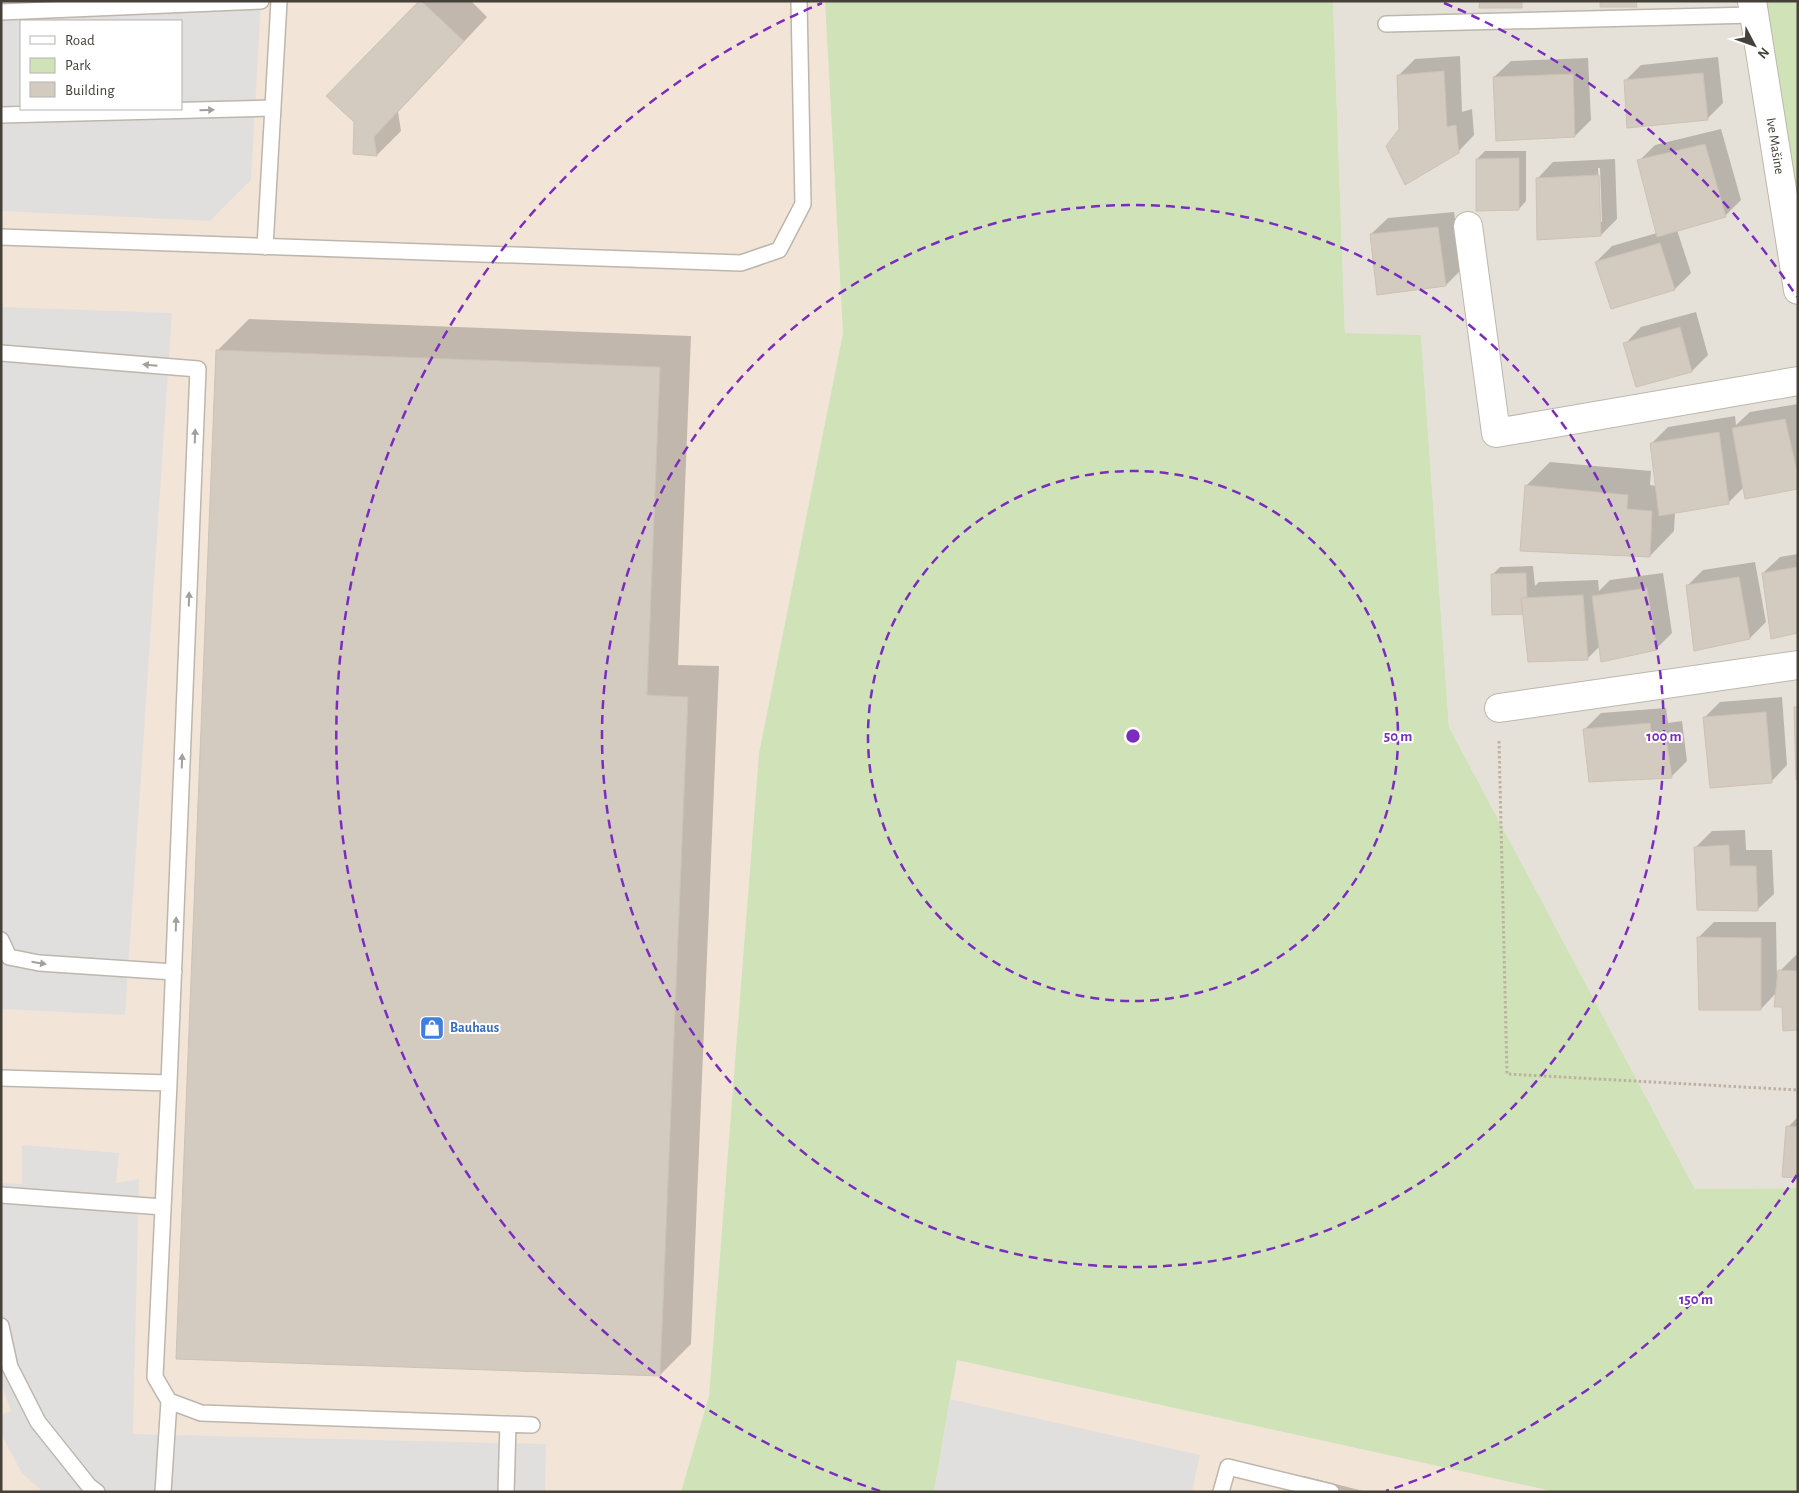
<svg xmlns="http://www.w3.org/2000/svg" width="1799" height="1493" font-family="'Alegreya Sans',sans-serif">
<rect width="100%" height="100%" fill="#f2efe9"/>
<path fill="#e6e1d8" d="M1333,1H1752L1798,276V1188L1695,1189L1449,727L1421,336L1345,333Z"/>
<path fill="#f2e5d7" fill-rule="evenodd" d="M1,1H825L843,333L759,753L709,1396L681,1492H1ZM21,21H181V109H21Z
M957,1360L1556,1492H934Z"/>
<path fill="#d0e2b7" d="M825,1H1333L1345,333L1421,335L1449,727L1695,1189L1798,1188V1492H1556L957,1360L934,1492H681L709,1396L759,753L843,333Z
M1752,1H1798V276Z"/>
<path fill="#e1dfdd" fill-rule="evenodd" d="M1,1H261L251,180L210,221L1,211ZM21,21H181V109H21Z
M1,307L172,313L125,1015L1,1009Z
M22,1145L119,1153L116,1183L139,1179L133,1434L546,1444L545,1492H43L22,1473L1,1434V1415L11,1411L1,1384V1183L22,1184Z
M950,1399L1200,1455L1192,1492H934Z"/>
<path fill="#0003" fill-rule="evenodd" d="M421,1H471L487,17L398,112L401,131L377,155L354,153Z
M1460,56L1462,112L1472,109L1474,135L1458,152L1401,130L1398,76L1415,59Z
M1718,57L1723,103L1707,119L1625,81L1641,65Z
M1588,58L1591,120L1575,136L1494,77L1511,61Z
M1721,129L1741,200L1725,216L1677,230L1691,273L1675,289L1612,307L1596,262L1612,246L1657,233L1639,161L1655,145Z
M1485,151H1526V201L1519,209L1477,159Z
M1615,159L1617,219L1601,235L1537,179L1553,162ZM1598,168H1600L1602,222H1599Z
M1454,212L1462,269L1446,285L1378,293L1371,234L1388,218Z
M1696,312L1708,355L1692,371L1625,344L1641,327Z
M249,319L691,336L678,665L719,666L691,1344L660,1375L217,351Z
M1798,404V488L1744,487L1728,503L1675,512L1674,531L1650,556L1526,486L1550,462L1651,471L1650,485L1657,486L1652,443L1668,427L1735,416L1736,425L1750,412Z
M1798,554V632L1763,573L1780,557Z
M1755,562L1766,622L1750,638L1687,586L1703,570Z
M1533,566L1535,586L1539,582L1598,580L1599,591L1610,580L1663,573L1672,633L1656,649L1600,646L1587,659L1524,613L1492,575L1500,567Z
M1782,697L1787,765L1771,782L1704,718L1720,702Z
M1666,708L1668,723L1682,721L1687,761L1671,777L1585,729L1601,713Z
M1745,830L1746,850H1772L1774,894L1757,910L1695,848L1712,831Z
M1714,922H1776L1777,981H1778L1780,971L1796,955H1798V1029L1783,1006L1777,992L1761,1009L1698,938Z
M1798,1117V1177L1788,1127Z
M1304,1476L1367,1492H1289Z"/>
<path fill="#d3cac0" stroke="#cdc2b4" d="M419,1H421L464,41L374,137L377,156L353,154L354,122L326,96Z
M1480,1H1522V8H1479Z
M1600,1H1636L1637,7H1600Z
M1444,71L1447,127L1456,125L1459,153L1405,185L1386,146L1399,129L1397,75Z
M1703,73L1708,120L1627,128L1624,80Z
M1573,74L1575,137L1496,141L1493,77Z
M1705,144L1726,217L1657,237L1637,160Z
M1519,158V210L1476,211V159Z
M1599,175L1601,236L1537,240L1536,178Z
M1438,227L1446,286L1377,295L1370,234Z
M1660,243L1675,290L1611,309L1595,262Z
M1680,327L1692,372L1636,387L1623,343Z
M216,350L660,367L647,695L688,697L660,1376L176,1359Z
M1785,419L1798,475V489L1745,499L1732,428Z
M1719,432L1729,504L1659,516L1650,443Z
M1525,485L1628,495L1627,509L1652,511L1650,557L1520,551Z
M1798,567V633L1771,639L1762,573Z
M1526,573L1527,597L1521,598L1523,614L1492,615L1491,574Z
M1739,577L1750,639L1694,651L1686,585Z
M1647,588L1657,650L1601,662L1592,596Z
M1583,595L1588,660L1528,662L1521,598Z
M1794,707H1798V779L1796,780Z
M1766,712L1772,783L1710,788L1703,717Z
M1650,723L1652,738L1666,737L1672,778L1589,782L1583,729Z
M1729,845L1730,866H1756L1758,911L1697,910L1694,847Z
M1697,937L1761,938V1010H1699Z
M1778,970L1798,971V1030L1783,1031L1782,1007H1774Z
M1786,1126L1798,1127V1178L1782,1177Z"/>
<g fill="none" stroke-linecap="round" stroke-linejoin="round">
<defs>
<path id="lane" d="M1,12L261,1
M1386,24L1754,15
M1,115L272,108
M1,237L741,263L779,250L803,204L799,1
M265,247L279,1
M1,353L198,369L169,1083L155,1377L169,1401L201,1413L532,1425
M1,940L9,957L39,963L174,972
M1,1078L169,1083
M1,1195L163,1207
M1,1326L10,1367L38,1422L89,1486L97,1492
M163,1492L169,1401
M506,1492L508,1424
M1221,1492L1228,1467L1331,1492"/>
<path id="street" d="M1752,1L1798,290
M1468,226L1496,433L1798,381
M1499,708L1798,665"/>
</defs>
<use href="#lane" stroke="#bdb6ad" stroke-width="18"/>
<use href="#street" stroke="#bdb6ad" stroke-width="30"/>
<path stroke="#bdb19f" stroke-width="3" stroke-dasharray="2.5 2.5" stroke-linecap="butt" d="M1499,741L1507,1074L1798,1090"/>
<use href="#lane" stroke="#fff" stroke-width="15"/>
<use href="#street" stroke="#fff" stroke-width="28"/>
</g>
<defs><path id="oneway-solid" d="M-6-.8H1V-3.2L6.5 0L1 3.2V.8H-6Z" transform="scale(1.25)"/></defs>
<g fill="#a2a09c">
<use href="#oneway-solid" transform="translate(207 110) rotate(-2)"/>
<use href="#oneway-solid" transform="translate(150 365) rotate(-175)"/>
<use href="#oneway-solid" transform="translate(195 436) rotate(-88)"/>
<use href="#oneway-solid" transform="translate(189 599) rotate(-88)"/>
<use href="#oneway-solid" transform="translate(182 761) rotate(-88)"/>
<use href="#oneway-solid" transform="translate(176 924) rotate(-88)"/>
<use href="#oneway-solid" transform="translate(39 963) rotate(9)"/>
</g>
<g fill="none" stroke="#7b2cbf" stroke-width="2.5" stroke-dasharray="9 6">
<circle cx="1133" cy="736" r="265"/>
<circle cx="1133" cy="736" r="531"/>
<path d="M1797 1175A796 796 0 0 1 1386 1491M880 1491A796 796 0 0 1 822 3M1444 3A796 796 0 0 1 1797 297"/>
</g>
<defs>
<symbol id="shop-square" viewBox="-11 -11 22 22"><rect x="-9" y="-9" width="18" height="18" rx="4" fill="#3f7fe0" stroke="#fff"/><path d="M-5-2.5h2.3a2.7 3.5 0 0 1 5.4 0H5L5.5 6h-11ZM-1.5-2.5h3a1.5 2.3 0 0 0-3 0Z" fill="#fff"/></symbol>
</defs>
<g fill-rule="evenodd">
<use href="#shop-square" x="418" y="1014" width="28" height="28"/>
</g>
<g text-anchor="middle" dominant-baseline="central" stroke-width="4" stroke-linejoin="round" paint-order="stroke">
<g font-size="14" fill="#454038" stroke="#fff">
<text transform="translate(1775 146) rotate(81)">Ive Mašine</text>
</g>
<g font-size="14" font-weight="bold" fill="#366cbe" stroke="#fff" text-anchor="start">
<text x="450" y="1028">Bauhaus</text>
</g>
</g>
<circle cx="1133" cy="736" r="8" fill="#7b2cbf" stroke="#fff" stroke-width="2.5"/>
<g font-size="15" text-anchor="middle" font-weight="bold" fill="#7b2cbf" stroke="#fff" stroke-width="4" stroke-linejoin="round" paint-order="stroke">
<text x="1398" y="741">50 m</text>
<text x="1664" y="741">100 m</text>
<text x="1696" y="1304">150 m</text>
</g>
<rect width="1799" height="1493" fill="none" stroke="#454038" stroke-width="5"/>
<rect x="20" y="20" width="162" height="90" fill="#ffffff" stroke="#b5b3af"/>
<rect x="30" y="36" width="25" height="8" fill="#ffffff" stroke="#b5b3af"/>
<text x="65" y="45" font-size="15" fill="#454038">Road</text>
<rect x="30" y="58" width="25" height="15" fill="#d0e2b7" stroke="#b5b3af"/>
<text x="65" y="70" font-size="15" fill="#454038">Park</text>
<rect x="30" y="82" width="25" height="15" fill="#d3cac0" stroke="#b5b3af"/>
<text x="65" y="95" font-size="15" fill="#454038">Building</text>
<g transform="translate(1754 45) rotate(131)" stroke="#ffffff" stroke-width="4" paint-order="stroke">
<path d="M0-4L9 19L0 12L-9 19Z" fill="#454038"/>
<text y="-8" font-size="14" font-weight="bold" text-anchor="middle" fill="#454038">N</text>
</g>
</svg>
